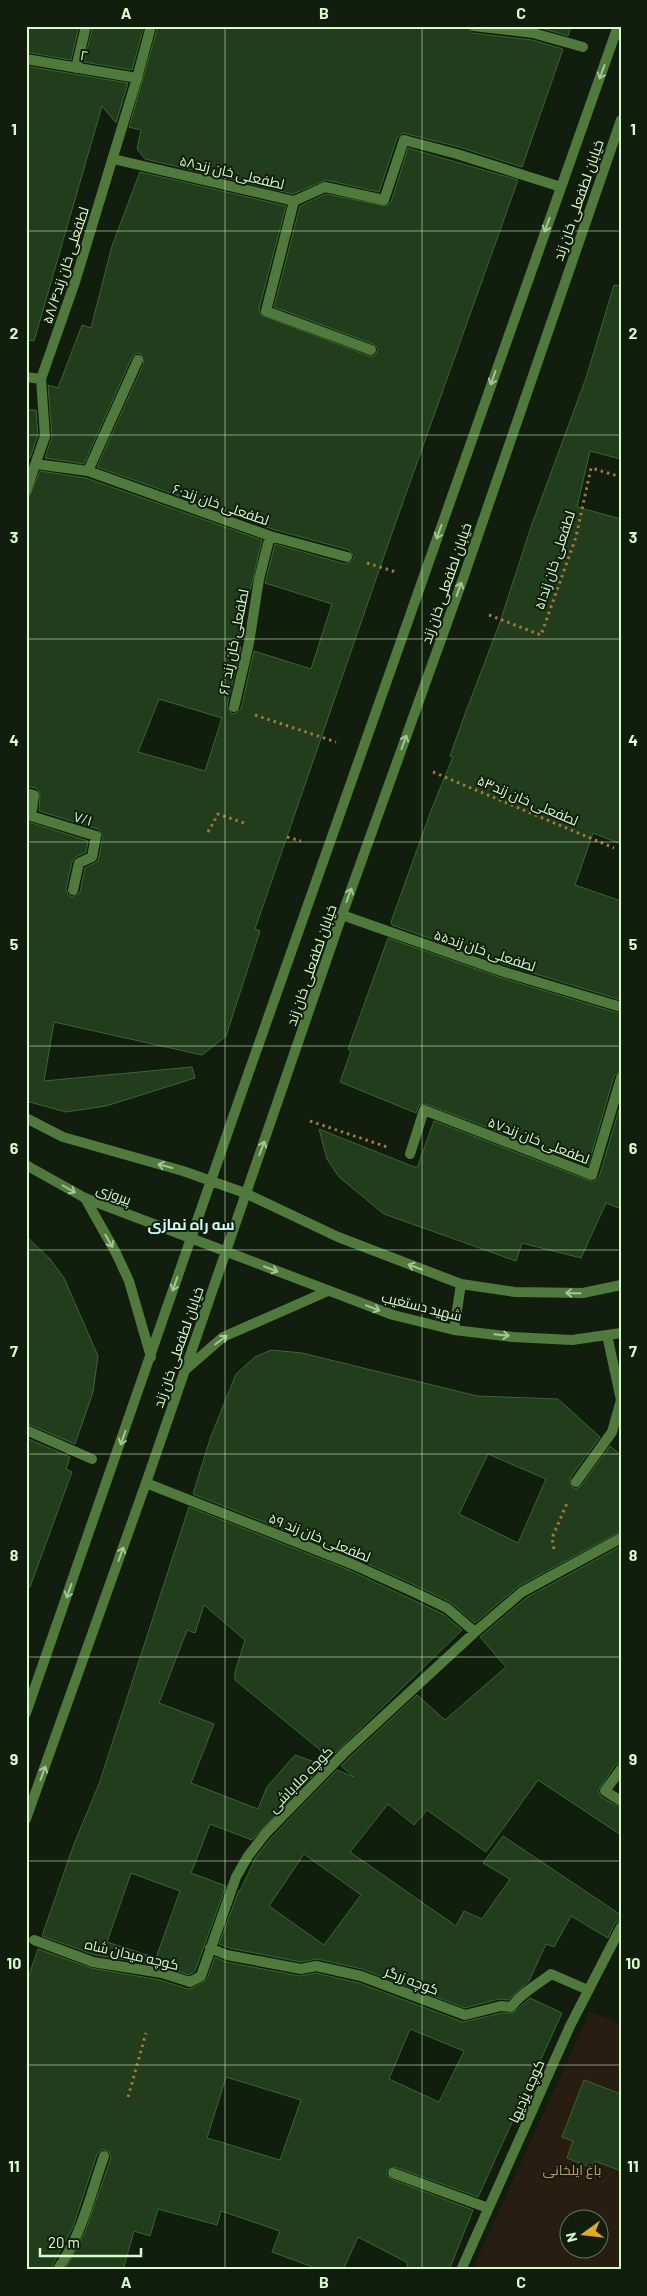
<svg xmlns="http://www.w3.org/2000/svg" width="647" height="2296" font-family="Barlow,Cairo,sans-serif">
<rect width="100%" height="100%" fill="#111e0e"/>
<path fill="#271e11" fill-rule="evenodd" d="M590,2012L621,2024V2270H472ZM570,2218H600V2248H570Z"/>
<path fill="#213d1b" stroke="#38672f" fill-rule="evenodd" d="M26,26H79L71,60L26,52Z
M93,26H144L132,70L84,62Z
M158,26H466L472,33L532,40L563,49L522,167L459,147L403,133L397,138L379,192L326,180L293,194L145,159L137,149L141,130L129,127Z
M534,26H571L568,36Z
M26,66L128,83L116,123L102,106L34,341L26,340Z
M408,148L518,180L393,530L255,929L260,931L226,1036L202,1055L54,1022L44,1081L192,1067L195,1078L106,1106L66,1112L26,1101V821L88,841L86,852L76,857L72,862L66,889L68,895L72,897L80,892L85,868L98,861L103,837L98,829L39,811L40,792L36,788L26,786V504L40,471L86,478L262,540L237,646L241,647L227,706L232,714L236,713L241,709L254,651L311,669L332,604L265,583L275,544L345,564L351,562L354,558L349,550L272,529L97,467L144,363L141,354L137,353L132,357L84,464L45,458L52,436L48,385L58,388L82,325L91,328L112,246L140,172L286,206L259,309L261,315L369,356H375L378,349L373,344L274,307L300,206L326,194L386,206L391,202ZM159,699L222,718L205,771L138,752Z
M614,285L621,286V459L590,451L577,507L621,519V844L593,833L575,885L621,901V1000L503,964L392,925L391,922L432,808L453,757L450,756L465,714L499,625L531,527L586,378Z
M26,410H36L38,435L30,458H26Z
M388,938L499,977L621,1014V1071L614,1076L588,1166L426,1104L419,1105L416,1113L340,1082L351,1051L348,1049Z
M621,1103V1209L606,1203L581,1258L522,1243L516,1261L384,1214L339,1177L327,1159L319,1129L417,1168L434,1121L593,1182L599,1177Z
M26,1236L50,1259L64,1278L98,1356L93,1392L75,1444L26,1423Z
M271,1350L302,1353L477,1396L558,1399L600,1437L570,1478L572,1487L576,1489L581,1486L610,1446L621,1455V1531L519,1586L475,1623L450,1602L419,1587L355,1558L193,1494L210,1439L236,1374L255,1357ZM488,1454L546,1479L518,1543L459,1514Z
M26,1438L70,1457L66,1469L72,1472L30,1587H26Z
M189,1507L349,1570L443,1614L462,1630L330,1758L235,1680V1672L245,1640L204,1605L195,1633L187,1630L159,1703L214,1724L191,1783L258,1809L267,1787L295,1755L323,1765L252,1840L210,1824L191,1873L226,1886L195,1971L189,1975L163,1966L95,1955L42,1936L74,1844L99,1784ZM131,1873L180,1891L156,1958L107,1942Z
M621,1546V1762L615,1765L598,1791L601,1797L621,1808V1835L538,1780L486,1852L427,1810L414,1825L388,1804L350,1852L456,1926L464,1911L482,1919L510,1879L483,1863L503,1836L621,1915V1920L615,1923L608,1938L571,1916L554,1947L546,1944L529,1981L508,2000L499,1999L465,2008L362,1969L317,1959L301,1962L229,1948L219,1944L239,1890L240,1891L256,1857L271,1838L337,1770L354,1777L341,1766L350,1757L417,1695L445,1720L506,1667L480,1637L526,1598ZM304,1854L361,1895L324,1945L269,1906Z
M38,1949L91,1968L160,1980L188,1989L193,1988L207,1979L215,1957L226,1962L300,1976L316,1973L359,1983L463,2022L502,2013H513L530,1998L562,2013L478,2197L395,2167L387,2170L386,2175L391,2179L473,2210L449,2270H406L408,2263L358,2237L343,2270H321L272,2252L280,2231L221,2211L217,2225L158,2209L150,2236L134,2231L123,2270H65L85,2232L111,2158L109,2152L103,2149L97,2154L73,2227L50,2270H26V1984ZM410,2029L464,2051L439,2102L389,2079ZM226,2077L301,2100L280,2160L207,2138Z
M584,2080L621,2094V2171L595,2161L592,2168L567,2158L573,2141L562,2137Z"/>
<g fill="none" stroke-linecap="round" stroke-linejoin="round">
<path stroke="#a67737" stroke-width="3" stroke-dasharray="2.5 4" stroke-linecap="butt" d="M367,563L396,572
M489,615L541,635L576,537L591,468L621,477
M255,715L336,742
M433,772L614,848
M208,832L218,814L244,823
M287,837L301,841
M310,1121L390,1148
M554,1549L552,1538L568,1501
M128,2097L146,2033"/>
<path stroke="#50793c" stroke-width="10" d="M76,68L86,26
M113,159L294,201L325,187L384,200L404,140L457,154L561,187
M294,201L266,311L371,350
M36,464L88,471L270,536L347,557
M88,471L138,360
M26,491L45,436L41,379
M234,707L249,643L259,579L270,536
M26,793L34,795L31,816L96,836L92,857L79,863L73,890
M342,915L501,971L621,1007
M26,1118L63,1137L183,1171L245,1193
M410,1154L424,1110L592,1175L621,1078
M85,1198L116,1253L129,1281L151,1357
M26,1430L92,1459
M576,1482L612,1432L621,1400L607,1335
M146,1483L352,1564L416,1593L447,1608L475,1632
M26,1713L239,1100L618,26
M621,1769L605,1791L621,1801
M34,1940L93,1962L162,1973L190,1982L201,1976L236,1877L248,1856L266,1833L345,1752L475,1632L522,1592L621,1538
M210,1948L227,1955L301,1969L316,1966L361,1976L465,2015L501,2006L511,2007C521,1993 537,1985 551,1974L588,1990
M393,2173L488,2208
M57,2270C81,2238 91,2193 104,2156
M461,2270L570,2026L621,1927"/>
<path stroke="#50793c" stroke-width="10" d="M473,26L533,33L583,47
M137,78L151,26"/>
<path stroke="#50793c" stroke-width="10" d="M26,59L137,78L75,282L41,379L26,377"/>
<path stroke="#50793c" stroke-width="10" d="M26,1165L85,1198L393,1315L454,1330L513,1337L572,1340L621,1333
M245,1193L338,1237L461,1284L515,1292L583,1293L621,1285
M454,1330L461,1284
M184,1371L223,1337L328,1291
M26,1819L146,1483L342,915L465,573L621,120"/>
</g>
<defs><path id="oneway-shaft" d="M-6 0H5M1.5-3L5.5 0L1.5 3" fill="none" stroke-width="1.6" stroke-linecap="round" stroke-linejoin="round" transform="scale(1.25)"/></defs>
<g stroke="#a2c794">
<use href="#oneway-shaft" transform="translate(602 72) rotate(110)"/>
<use href="#oneway-shaft" transform="translate(547 225) rotate(110)"/>
<use href="#oneway-shaft" transform="translate(493 378) rotate(109)"/>
<use href="#oneway-shaft" transform="translate(439 532) rotate(109)"/>
<use href="#oneway-shaft" transform="translate(459 589) rotate(-70)"/>
<use href="#oneway-shaft" transform="translate(404 742) rotate(-70)"/>
<use href="#oneway-shaft" transform="translate(349 895) rotate(-70)"/>
<use href="#oneway-shaft" transform="translate(262 1148) rotate(-69)"/>
<use href="#oneway-shaft" transform="translate(165 1166) rotate(-165)"/>
<use href="#oneway-shaft" transform="translate(69 1189) rotate(30)"/>
<use href="#oneway-shaft" transform="translate(109 1241) rotate(60)"/>
<use href="#oneway-shaft" transform="translate(415 1267) rotate(-159)"/>
<use href="#oneway-shaft" transform="translate(271 1269) rotate(21)"/>
<use href="#oneway-shaft" transform="translate(175 1284) rotate(109)"/>
<use href="#oneway-shaft" transform="translate(573 1293) rotate(-179)"/>
<use href="#oneway-shaft" transform="translate(373 1308) rotate(21)"/>
<use href="#oneway-shaft" transform="translate(502 1335) rotate(6)"/>
<use href="#oneway-shaft" transform="translate(221 1340) rotate(-37)"/>
<use href="#oneway-shaft" transform="translate(123 1438) rotate(109)"/>
<use href="#oneway-shaft" transform="translate(121 1554) rotate(-70)"/>
<use href="#oneway-shaft" transform="translate(69 1591) rotate(109)"/>
<use href="#oneway-shaft" transform="translate(43 1773) rotate(-70)"/>
</g>
<path fill="none" stroke="#d9fbce" stroke-width="1" stroke-opacity="0.55" d="M225,26V2270M422,26V2270M26,231H621M26,435H621M26,639H621M26,842H621M26,1046H621M26,1250H621M26,1454H621M26,1657H621M26,1861H621M26,2065H621"/>
<g text-anchor="middle" dominant-baseline="central" stroke-width="4" stroke-linejoin="round" paint-order="stroke">
<g font-size="14" fill="#d9fbce" stroke="#111e0e">
<text transform="translate(84 55) rotate(9)">۲</text>
<text transform="translate(232 172) rotate(13)">لطفعلی خان زند۵۸</text>
<text transform="translate(578 200) rotate(-71)">خیابان لطفعلی خان زند</text>
<text transform="translate(65 265) rotate(-72)">لطفعلی خان زند۵۸/۴</text>
<text transform="translate(221 504) rotate(19)">لطفعلی خان زند۶۰</text>
<text transform="translate(554 560) rotate(-72)">لطفعلی خان زند۵۱</text>
<text transform="translate(446 583) rotate(-71)">خیابان لطفعلی خان زند</text>
<text transform="translate(233 642) rotate(-79)">لطفعلی خان زند ۶۲</text>
<text transform="translate(528 800) rotate(23)">لطفعلی خان زند۵۳</text>
<text transform="translate(83 818) rotate(17)">۷/۱</text>
<text transform="translate(485 950) rotate(18)">لطفعلی خان زند۵۵</text>
<text transform="translate(311 965) rotate(-71)">خیابان لطفعلی خان زند</text>
<text transform="translate(539 1140) rotate(21)">لطفعلی خان زند۵۷</text>
<text transform="translate(114 1194) rotate(20)">پیروزی</text>
<text transform="translate(422 1306) rotate(14)">شهید دستغیب</text>
<text transform="translate(178 1347) rotate(-71)">خیابان لطفعلی خان زند</text>
<text transform="translate(320 1537) rotate(22)">لطفعلی خان زند ۵۹</text>
<text transform="translate(300 1779) rotate(-46)">کوچه ملاباشی</text>
<text transform="translate(132 1954) rotate(13)">کوچه میدان شاه</text>
<text transform="translate(412 1980) rotate(21)">کوچه زرگر</text>
<text transform="translate(526 2091) rotate(-66)">کوچه یزدیها</text>
</g>
<g font-size="14" fill="#d48e61" stroke="#111e0e">
<text x="572" y="2169">باغ ایلخانی</text>
</g>
<g font-size="15" font-weight="bold" fill="#d0fbfb" stroke="#111e0e">
<text x="191" y="1224">سه راه نمازی</text>
</g>
</g>
<rect width="647" height="2296" fill="none" stroke="#111e0e" stroke-width="55"/>
<g transform="translate(584 2234) rotate(255)"><circle r="24" fill="#111e0e" stroke="#61765b"/>
<path d="M0-4L9 19L0 12L-9 19Z" fill="#e3ac13"/>
<text y="-8" font-size="14" font-weight="bold" text-anchor="middle" fill="#d9fbce">N</text>
</g>
<path d="M40 2248v8h101v-8" fill="none" stroke="#d9fbce" stroke-width="2.5"/>
<text x="48" y="2248" font-size="15" fill="#d9fbce" stroke="#111e0e" stroke-width="4" paint-order="stroke">20 m</text>
<rect x="28" y="28" width="592" height="2240" fill="none" stroke="#d9fbce" stroke-width="2"/>
<g font-size="16" text-anchor="middle" font-weight="bold" fill="#d9fbce">
<text x="126" y="19">A</text>
<text x="324" y="19">B</text>
<text x="521" y="19">C</text>
<text x="14" y="135">1</text>
<text x="633" y="135">1</text>
<text x="14" y="339">2</text>
<text x="633" y="339">2</text>
<text x="14" y="543">3</text>
<text x="633" y="543">3</text>
<text x="14" y="746">4</text>
<text x="633" y="746">4</text>
<text x="14" y="950">5</text>
<text x="633" y="950">5</text>
<text x="14" y="1154">6</text>
<text x="633" y="1154">6</text>
<text x="14" y="1357">7</text>
<text x="633" y="1357">7</text>
<text x="14" y="1561">8</text>
<text x="633" y="1561">8</text>
<text x="14" y="1765">9</text>
<text x="633" y="1765">9</text>
<text x="14" y="1969">10</text>
<text x="633" y="1969">10</text>
<text x="14" y="2172">11</text>
<text x="633" y="2172">11</text>
<text x="126" y="2288">A</text>
<text x="324" y="2288">B</text>
<text x="521" y="2288">C</text>
</g>
</svg>
